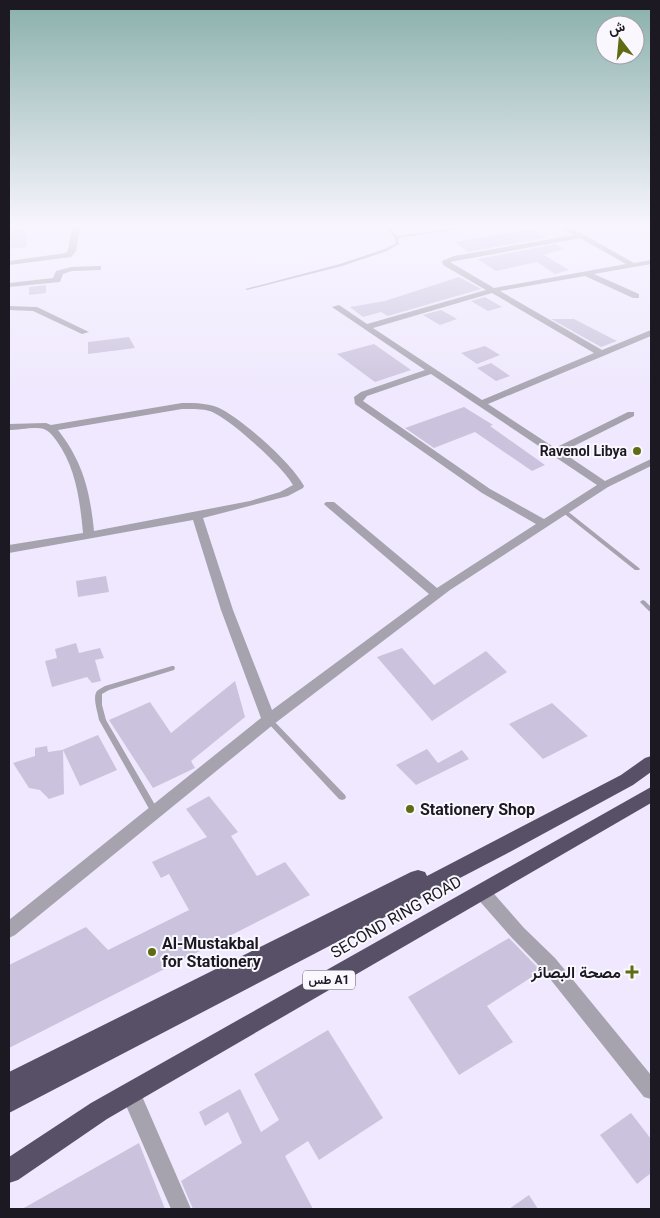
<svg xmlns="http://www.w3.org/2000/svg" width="660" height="1218" font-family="Roboto,Vazirmatn,sans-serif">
<rect width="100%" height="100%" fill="#efe8fe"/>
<path fill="#cbc3dd" d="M9,227H25L27,247L9,249Z
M530,229L545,238L468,252L455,242Z
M556,244L564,249L544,255L569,270L555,274L537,262L496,271L478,259Z
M459,277L481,289L388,316L381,312L363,317L350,307L385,301Z
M46,285V293L29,295V287Z
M485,297L502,307L488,311L471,301Z
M441,310L457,319L440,325L423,315Z
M551,319H574L617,341L601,347Z
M129,337L135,348L88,354V342Z
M374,344L411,370L375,382L337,354Z
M485,346L500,355L477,364L461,353Z
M491,363L510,376L496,381L477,368Z
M464,407L493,425L490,426L545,465L532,471L475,432L434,448L405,428Z
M106,576L109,592L78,597L76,581Z
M76,643L79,653L100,648L104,658L95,660L101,681L92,683L87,677L52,687L45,661L57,658L55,649Z
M402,648L434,685L486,651L507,672L432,721L377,657Z
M235,681L245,717L191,761L195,768L153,788L109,720L150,702L171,733Z
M552,703L588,736L543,759L509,724Z
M98,735L117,770L80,786L63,750L64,794L49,799L40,790L29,788L13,763L35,756V748L47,746L48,752L62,750Z
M427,749L438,763L462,750L469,759L416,785L396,765Z
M209,796L238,832L231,836L257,876L285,862L310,895L9,1048V965L86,927L108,950L189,910L169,874L161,878L152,862L207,837L186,809Z
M509,938L541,971L487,1006L513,1042L459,1075L408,997Z
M328,1030L383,1118L319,1160L308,1141L285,1156L313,1209H193L181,1181L242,1143L228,1112L205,1126L199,1112L240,1089L261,1132L279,1120L254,1074Z
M631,1113L651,1139V1173L637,1184L600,1135Z
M139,1143L165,1209H22Z
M529,1195L538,1209H509Z"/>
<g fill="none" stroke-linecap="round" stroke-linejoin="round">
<path fill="#a6a2ae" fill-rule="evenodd" d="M386,227H389L397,236L463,227H469L467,228L398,238L399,244L387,251L342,266L247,290L245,289L340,264L385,249L396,243L394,237Z
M564,509L566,510L639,568L640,569L639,570H635L562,512L561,511Z
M643,600L645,601L651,607V612L649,611L640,602L641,601Z
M172,666H174L175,668L174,670L109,690L102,694V705L106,720L158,810L159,812L158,814L155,815L152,814L99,720C98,713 92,697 97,691C99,689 102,688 105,686Z
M269,717L271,718L345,795L346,797L345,799L342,800L339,799L267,722L265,720L267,718Z"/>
<path fill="#a6a2ae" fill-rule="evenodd" d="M72,227H80L76,251L71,257L9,265V261L66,253L68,250Z
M564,227H570L634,263L651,260V264L594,274L639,294V298H633L585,276L500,291L602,350L651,330V336L488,404L555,448L628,412H634V416L562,452L605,481L651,459V466L608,487L450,590L274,724L15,935L9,938V920L261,718L221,610L193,520L9,553V545L83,533C80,501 76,467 56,440C53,436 49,431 44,429C35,426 19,430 9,430V424L46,423L51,425L182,403C195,403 212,403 223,410C246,423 292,463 304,486L303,488L288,496L203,518L233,610L272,710L429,594L326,506L324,504L326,502H334L437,588L536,524L482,493L355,404L354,397L361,392L425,370L332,307L339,305L367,324L486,290L443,265L442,261L454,256L574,235L564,230ZM580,238L626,264L494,288L450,262ZM492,293L594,353L482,400L373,328ZM431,374L597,485L544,519L490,489L363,401L367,396ZM182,409C193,409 207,408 216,414C234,423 284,468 293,485L280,492L250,501L94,531C90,491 83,462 58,430Z
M98,266H101V270L72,271L63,274L60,282L9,287V283L53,278L56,271L71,267Z
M9,306L37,307L89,332L82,334L33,311L9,310Z
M482,885L488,887L524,928L555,958L651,1075V1099L644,1097L543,970L512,938L476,897L474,892L476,887Z
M131,1084L138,1087L191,1209H171L121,1094L124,1087Z"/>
<path fill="#575066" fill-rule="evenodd" d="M651,756V772L633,785L506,854L9,1113V1072L411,872L418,870L425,872L427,876L621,775L645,758Z
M651,787V803L107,1119L18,1180L9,1183V1157L91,1103Z"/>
</g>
<linearGradient id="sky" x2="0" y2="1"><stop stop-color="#89b0ab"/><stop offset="0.57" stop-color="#f8f5ff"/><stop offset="1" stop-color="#f8f5ff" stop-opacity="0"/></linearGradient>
<rect width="660" height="397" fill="url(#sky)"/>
<g fill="#606c13" stroke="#faf8fe" stroke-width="2">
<circle cx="637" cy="451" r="5"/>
<circle cx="410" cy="809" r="5"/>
<circle cx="152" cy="952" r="5"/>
<path d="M629.5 964.5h5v5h5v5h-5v5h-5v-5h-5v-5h5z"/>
</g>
<g text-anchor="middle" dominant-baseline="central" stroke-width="4" stroke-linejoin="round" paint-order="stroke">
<rect fill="#faf8fe" stroke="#5f5c65" stroke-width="1" x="303" y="970.5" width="52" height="19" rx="4"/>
<g font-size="12" font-weight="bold" fill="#1c1923">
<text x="329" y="980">طس A1</text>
</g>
<g font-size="14" font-weight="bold" fill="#1c1923" stroke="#faf8fe" text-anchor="end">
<text x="627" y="451">Ravenol Libya</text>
</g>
<g font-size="16" font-weight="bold" fill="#1c1923" stroke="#faf8fe" text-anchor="start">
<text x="420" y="809">Stationery Shop</text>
<text x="162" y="943">Al-Mustakbal<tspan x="162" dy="18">for Stationery</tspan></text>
<text x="621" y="972" text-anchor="end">مصحة البصائر</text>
</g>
<g font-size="16" fill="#1c1923" stroke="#faf8fe">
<text transform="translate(396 917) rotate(-30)">SECOND RING ROAD</text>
</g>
</g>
<rect width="660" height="1218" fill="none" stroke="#1c1923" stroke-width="20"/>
<g transform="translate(620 40) rotate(344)"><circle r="24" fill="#faf8fe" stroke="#a19fa6"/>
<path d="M0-4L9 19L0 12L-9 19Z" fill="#606c13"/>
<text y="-8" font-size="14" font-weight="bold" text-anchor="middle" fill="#1c1923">ش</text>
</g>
</svg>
